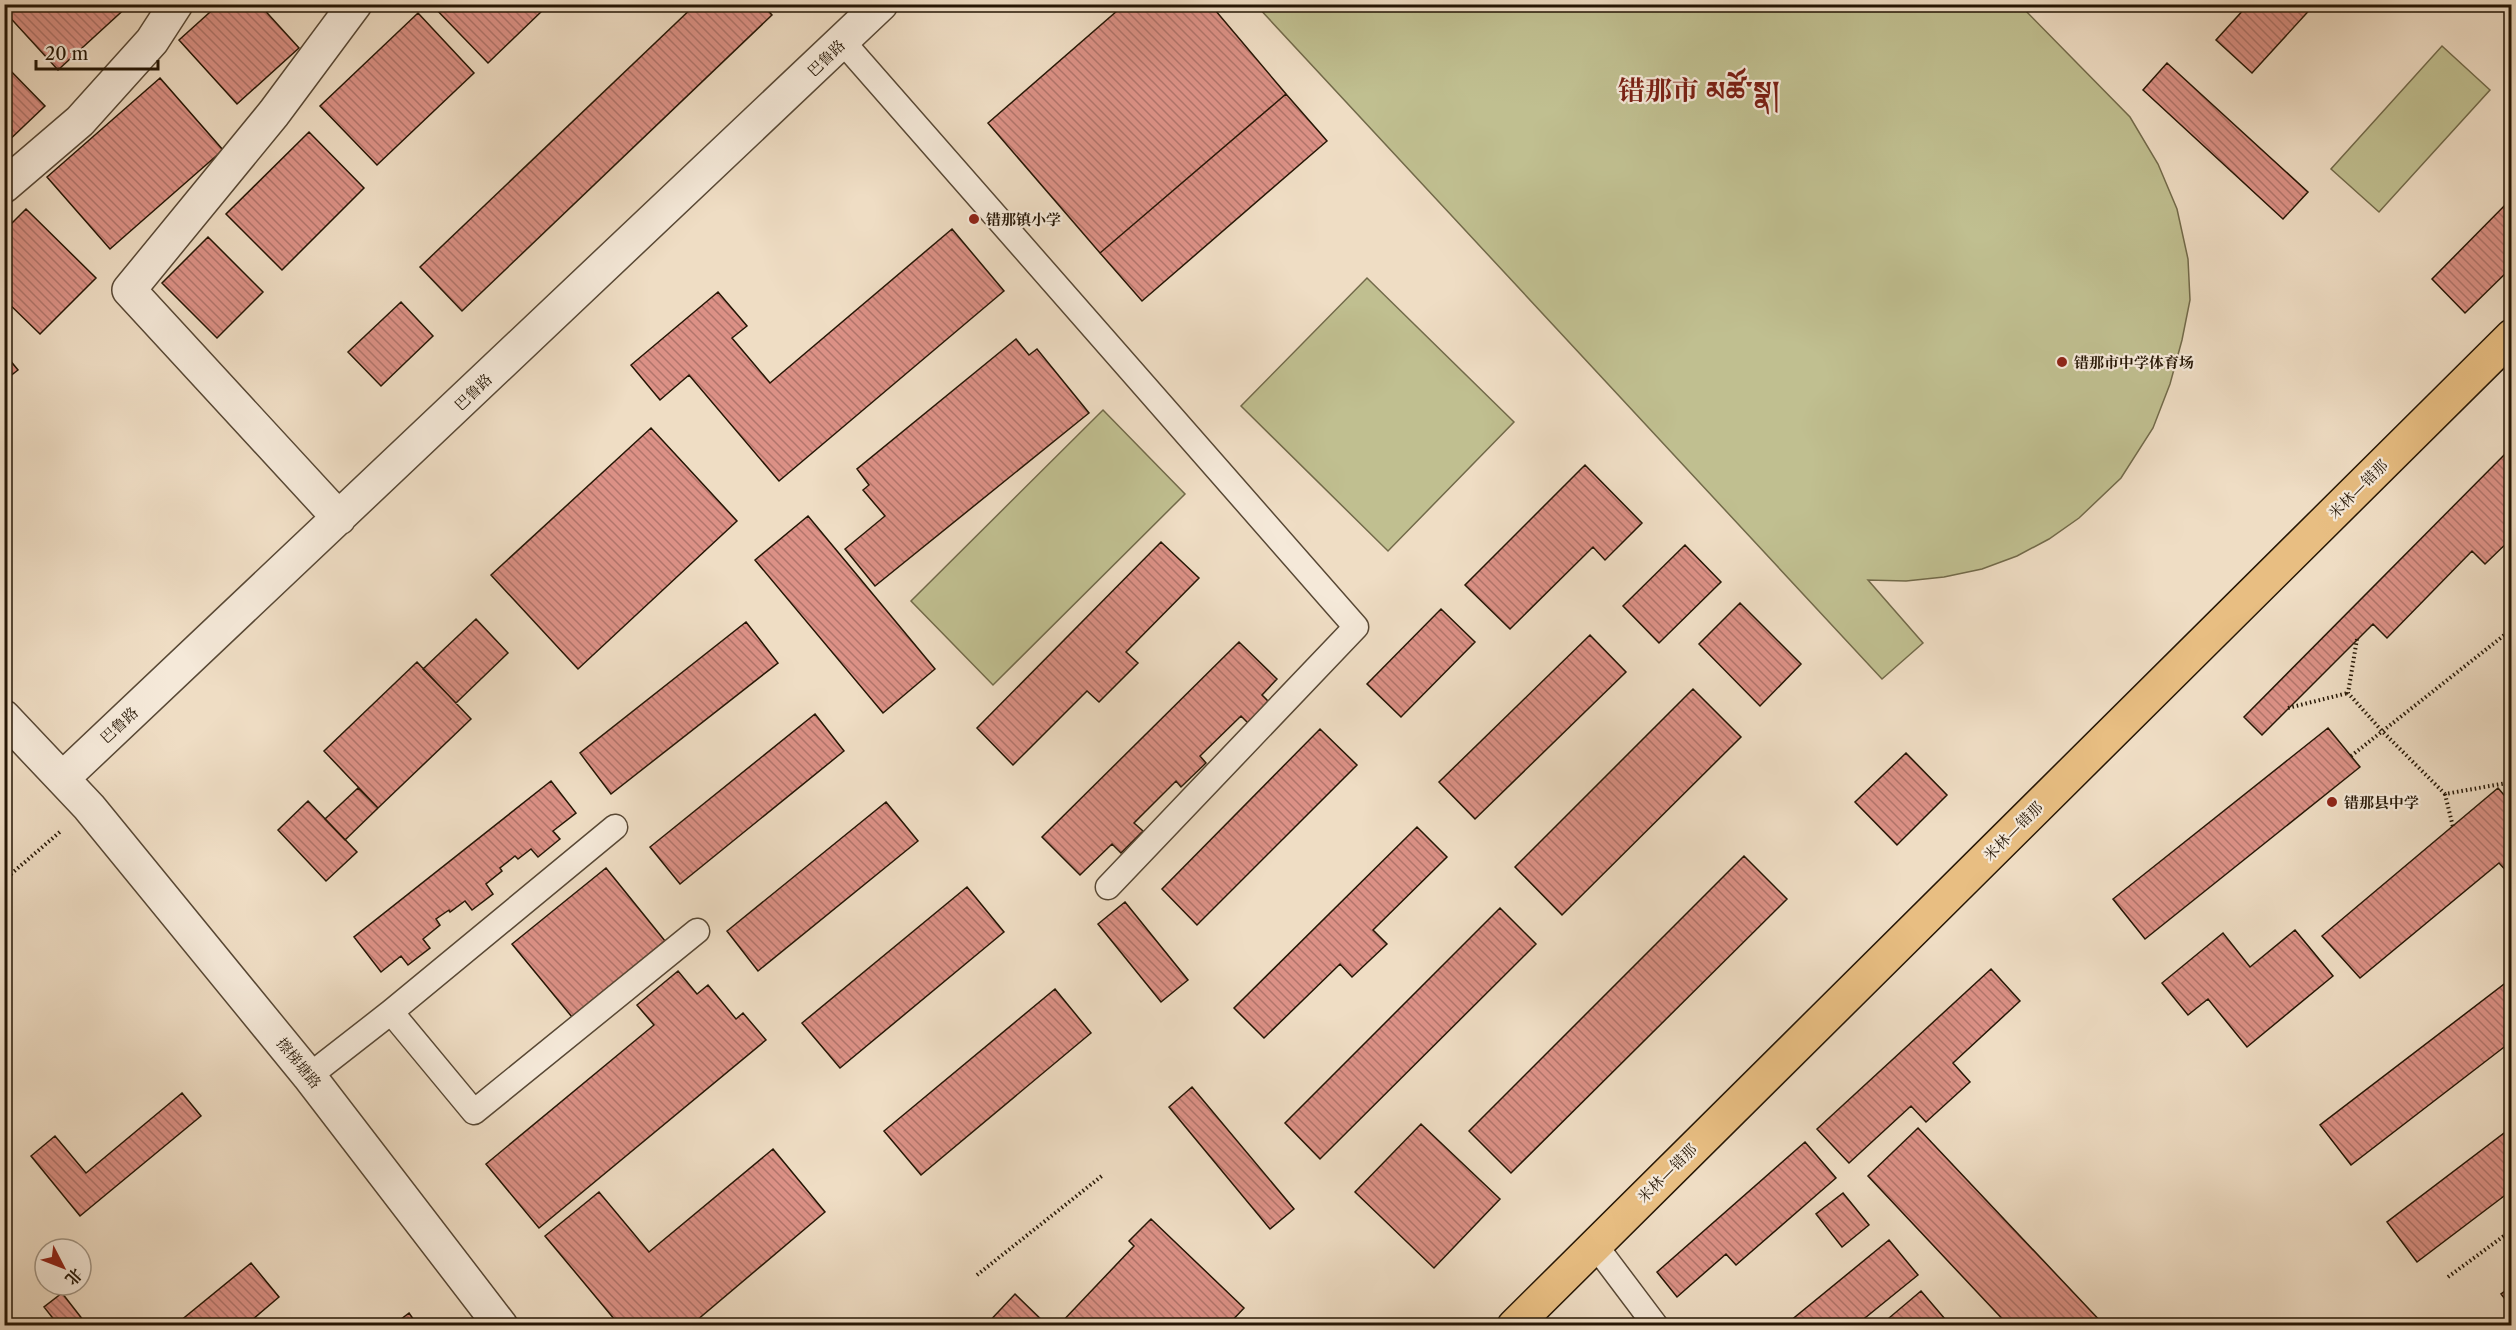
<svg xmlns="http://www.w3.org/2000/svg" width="2516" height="1330" font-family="'Libre Caslon Text','Noto Serif SC','Noto Serif Tibetan',serif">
<defs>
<pattern id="building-back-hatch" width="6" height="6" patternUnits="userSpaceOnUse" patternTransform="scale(1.5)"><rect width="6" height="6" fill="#dc9186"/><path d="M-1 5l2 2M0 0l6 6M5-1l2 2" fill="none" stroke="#b2756c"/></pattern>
</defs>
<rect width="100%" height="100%" fill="#efddc4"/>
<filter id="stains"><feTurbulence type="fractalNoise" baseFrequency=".00333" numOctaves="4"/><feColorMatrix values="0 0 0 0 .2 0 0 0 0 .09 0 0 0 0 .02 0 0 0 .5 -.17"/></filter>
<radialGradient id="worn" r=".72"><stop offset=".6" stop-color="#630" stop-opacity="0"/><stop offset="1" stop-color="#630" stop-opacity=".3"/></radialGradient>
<path fill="#c0bf90" stroke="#726a4a" stroke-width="1.5" d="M1256,5H2020L2130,117L2158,164L2177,209L2188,259L2190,300L2182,340L2170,384L2153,428L2121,478L2079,518L2049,539L2017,556L1982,569L1944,577L1906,581L1868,580L1923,643L1882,679Z
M2442,46L2490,90L2379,212L2331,169Z
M1367,278L1514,422L1388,551L1241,406Z
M1103,410L1185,494L993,685L911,601Z"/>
<path fill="url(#building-back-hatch)" stroke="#251605" stroke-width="1.5" d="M4,4H130L58,70L4,11Z
M219,4H259L299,48L237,104L179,40Z
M431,4H538L543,10L488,63Z
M696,4H762L772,15L462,311L420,267Z
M1125,4H1210L1286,94L1100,253L988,123Z
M2243,4H2315L2252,73L2216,40L2246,7Z
M418,13L474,73L377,165L320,106Z
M2167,63L2308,192L2283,219L2143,90Z
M4,64L45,106L4,145Z
M160,78L223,150L110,249L47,177Z
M1286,94L1327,141L1142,301L1100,253Z
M309,132L364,188L282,270L226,214Z
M2512,198V267L2465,313L2432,279Z
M26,209L96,278L40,334L4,299V231Z
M952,229L1004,291L779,481L689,375L660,400L631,365L718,292L747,326L732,338L770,383Z
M208,237L263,292L217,338L162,283Z
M401,302L433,336L381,386L348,352Z
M1016,339L1029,355L1037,349L1089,413L875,586L845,549L885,516L863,490L869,485L857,469Z
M4,353L18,370L4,381Z
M651,428L737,521L578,669L491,575Z
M2512,447V538L2485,564L2472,551L2387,638L2373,624L2262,735L2244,717Z
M1585,465L1642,523L1605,560L1593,547L1510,629L1465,585Z
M808,516L935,669L883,713L755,560Z
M1161,542L1199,578L1126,652L1138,663L1099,702L1087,691L1013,765L977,728Z
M1685,545L1721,582L1659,643L1623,606Z
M1740,603L1801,664L1760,706L1699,644Z
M1441,609L1475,642L1401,717L1367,684Z
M476,619L508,653L456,703L423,669Z
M746,622L778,663L611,794L580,753Z
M1590,635L1626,672L1475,819L1439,782Z
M1239,642L1277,679L1262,695L1269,702L1248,723L1241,716L1200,756L1206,763L1181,787L1176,781L1134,823L1143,831L1121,853L1112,844L1080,875L1042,837Z
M417,662L471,719L378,808L324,751Z
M1693,689L1741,737L1562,915L1515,867Z
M815,714L844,751L680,884L650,847Z
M2328,728L2360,767L2145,939L2113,899Z
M1320,729L1357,765L1197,925L1162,889Z
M1906,753L1947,795L1897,845L1855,802Z
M551,781L576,813L553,831L560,839L538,857L531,849L518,859L515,856L500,868L502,871L486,884L493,894L472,910L465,901L450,912L449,910L436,919L440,925L423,939L430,948L408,965L401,956L381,972L354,937Z
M358,788L378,808L345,840L325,819Z
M2498,788L2510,802L2512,801V877L2499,863L2360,978L2322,936Z
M308,801L357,852L326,881L278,830Z
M886,802L918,841L758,971L727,931Z
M1417,827L1447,857L1373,930L1387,944L1352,977L1340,964L1264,1038L1234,1008Z
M1744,856L1787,899L1511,1173L1469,1131Z
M606,868L665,941L572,1017L512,944Z
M967,887L1004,932L840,1068L802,1023Z
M1125,902L1188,980L1161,1002L1098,924Z
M1500,908L1536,944L1320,1159L1285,1123Z
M2295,930L2333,976L2247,1047L2208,999L2188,1015L2162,983L2223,933L2250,967Z
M1991,969L2020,1001L1953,1063L1970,1082L1926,1122L1911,1106L1849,1163L1817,1129Z
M678,971L697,994L708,985L736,1019L743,1013L766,1040L539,1228L486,1164L654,1025L637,1005Z
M2512,978V1041L2351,1165L2320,1125Z
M1055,989L1091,1033L921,1175L884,1131Z
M1192,1087L1294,1209L1270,1229L1169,1107Z
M182,1093L201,1116L80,1216L31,1156L55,1136L86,1173Z
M1421,1124L1500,1199L1434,1268L1355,1192Z
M2512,1127V1190L2417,1262L2387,1222Z
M1918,1128L2105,1326H2009L1868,1176Z
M1805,1142L1836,1178L1736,1265L1726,1254L1677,1297L1657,1272Z
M773,1149L825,1212L690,1326H620L545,1236L599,1192L649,1252Z
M1843,1193L1869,1225L1842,1247L1816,1214Z
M1151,1219L1244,1308L1227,1326H1058L1134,1246L1129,1241Z
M1889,1240L1918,1275L1855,1326H1784Z
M251,1263L279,1297L245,1326H174Z
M2512,1286V1308L2501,1294Z
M1921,1291L1951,1326H1895L1889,1318Z
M62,1293L83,1320L76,1326H59L44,1307Z
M1015,1294L1048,1326H985Z
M409,1313L418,1326H392Z"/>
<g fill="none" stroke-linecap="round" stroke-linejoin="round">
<defs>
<path id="service" d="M843,42L1356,627L1108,887
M615,827L391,1012L474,1112L697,931
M309,1076L391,1012
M1595,1245L1656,1326"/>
<path id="minor" d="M4,186L80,121L152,41L176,4
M339,518L129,290L274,113L355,4
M4,717L89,807L309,1076L501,1326
M63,778L881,4"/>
<path id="trunk" d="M1514,1326L2512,336"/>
</defs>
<use href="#service" stroke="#584835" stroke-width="27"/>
<use href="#minor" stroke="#584835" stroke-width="36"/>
<use href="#trunk" stroke="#251605" stroke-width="36"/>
<path stroke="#251605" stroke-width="4" stroke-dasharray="1.5 3" stroke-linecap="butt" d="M2357,639L2348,693L2382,731L2445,794L2512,782
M2288,708L2348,693
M2351,756L2512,629
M2445,794L2453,827
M4,880L61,831
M977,1275L1103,1175
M2448,1277L2512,1230"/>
<use href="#service" stroke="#f5e9d9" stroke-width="24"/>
<use href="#minor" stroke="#f5e9d9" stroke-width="33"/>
<use href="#trunk" stroke="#e8be82" stroke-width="33"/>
</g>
<g fill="#8f2418" stroke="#f5e9d9" stroke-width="2">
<circle cx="974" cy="219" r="6"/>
<circle cx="2062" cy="362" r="6"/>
<circle cx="2332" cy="802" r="6"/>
</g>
<g text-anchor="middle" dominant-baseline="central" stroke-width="4.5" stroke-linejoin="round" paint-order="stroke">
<g font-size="15" fill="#251605" stroke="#f5e9d9">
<text transform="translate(826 58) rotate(-44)">巴鲁路</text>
<text transform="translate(473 392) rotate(-44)">巴鲁路</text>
<text transform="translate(2358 489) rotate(-45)">米林—错那</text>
<text transform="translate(119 725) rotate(-43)">巴鲁路</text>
<text transform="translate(2013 831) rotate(-45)">米林—错那</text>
<text transform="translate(299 1063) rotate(51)">擦梯塘路</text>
<text transform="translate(1667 1173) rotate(-45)">米林—错那</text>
</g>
<g font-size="15" font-weight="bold" fill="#251605" stroke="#f5e9d9" text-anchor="start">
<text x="986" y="219">错那镇小学</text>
<text x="2074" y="362">错那市中学体育场</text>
<text x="2344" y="802">错那县中学</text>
</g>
<g font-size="27" font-weight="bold" fill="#7a1f14" stroke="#f5e9d9">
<text x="1699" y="90">错那市 མཚོ་སྣ།</text>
</g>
</g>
<rect width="2516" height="1330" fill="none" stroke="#efddc4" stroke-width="24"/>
<rect x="6" y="6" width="2504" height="1318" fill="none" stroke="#251605" stroke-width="3"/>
<rect x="12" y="12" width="2492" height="1306" fill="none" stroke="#251605" stroke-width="1.5"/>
<g transform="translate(63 1267) rotate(132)"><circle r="28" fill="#f5e9d9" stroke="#a29584" stroke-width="1.5"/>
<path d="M0-4.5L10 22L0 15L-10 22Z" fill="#8f2418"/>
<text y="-9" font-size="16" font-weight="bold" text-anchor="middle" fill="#251605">北</text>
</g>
<path d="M36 60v9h122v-9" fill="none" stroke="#251605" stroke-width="3"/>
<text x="45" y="60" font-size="18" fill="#251605" stroke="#f5e9d9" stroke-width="4.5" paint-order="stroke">20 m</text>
<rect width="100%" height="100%" filter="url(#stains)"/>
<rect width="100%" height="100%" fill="url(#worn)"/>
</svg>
